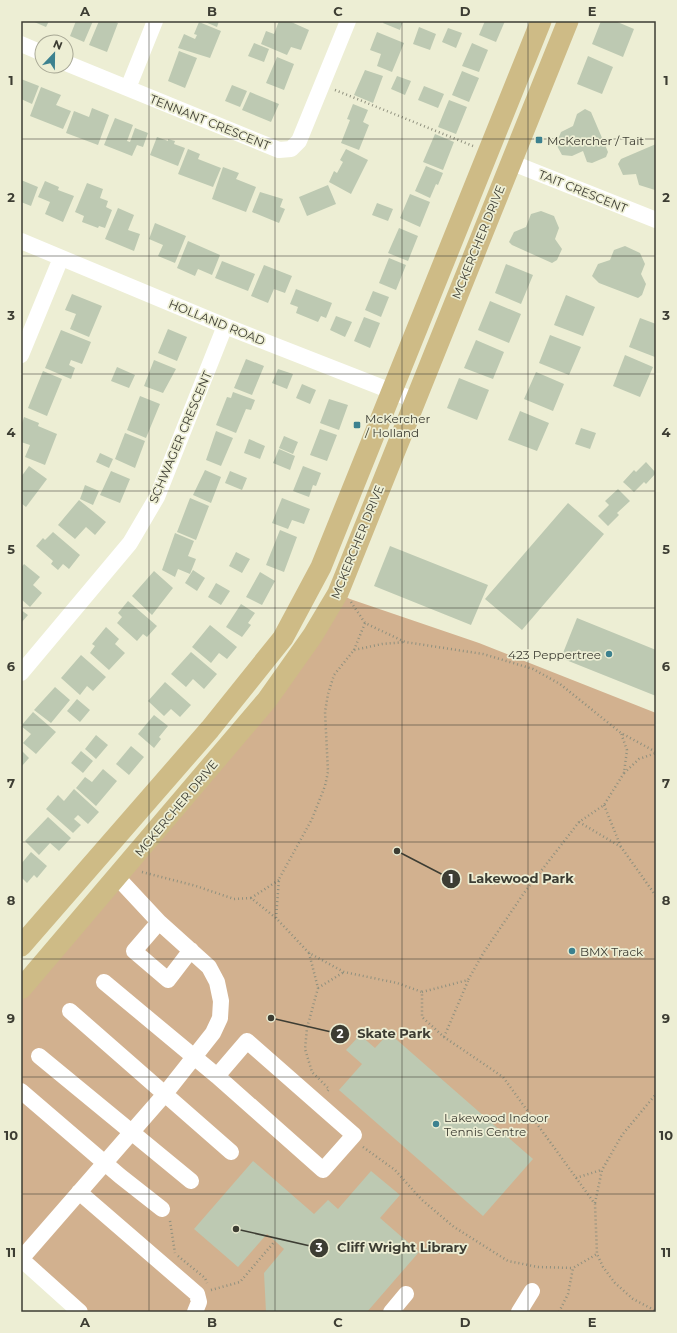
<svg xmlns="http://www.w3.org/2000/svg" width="677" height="1333" font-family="Montserrat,sans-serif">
<rect width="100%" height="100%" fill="#edeed4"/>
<path fill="#d2b18f" d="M338,593L350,599L479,643L656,713V1312H80L21,1259V988L267,700Z"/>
<path fill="#bdc9b2" d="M32,21H49L46,27Z
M76,21H93L84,42L70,36Z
M99,21H113L118,23L107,52L89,45Z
M203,21H219L217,27Z
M279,21H289L309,30L301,50L291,47L287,55L261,44L266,31L274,34Z
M384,21H403L400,30L383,23Z
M485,21H505L496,42L479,35Z
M601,21H615L634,29L623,57L592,44Z
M199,22L221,31L210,58L178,48L184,34L195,39L197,35L194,34Z
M419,27L436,34L430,50L413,44Z
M448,28L462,33L456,48L442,42Z
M377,32L404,43L392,72L377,66L381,54L370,50Z
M254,43L269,49L264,62L248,56Z
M472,43L488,50L479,72L462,66Z
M179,51L197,58L185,88L168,81Z
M588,56L613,67L602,94L577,84Z
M277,57L294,64L284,90L266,83Z
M365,70L383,76L373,103L354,95Z
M462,71L479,78L469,102L452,95Z
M397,76L411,81L405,95L391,89Z
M21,79L39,86L32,104L21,99Z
M232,85L247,91L240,107L225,101Z
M424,86L444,94L438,108L418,100Z
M41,87L61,95L56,105L71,111L63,129L30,116Z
M250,92L279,104L271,122L242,110Z
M449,100L467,107L456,134L438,127Z
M353,104L368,110L363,122L369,125L359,150L341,143L350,120L347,119Z
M92,108L109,115L98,145L66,133L74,111L89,117Z
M585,109L591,112L608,152L606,157L592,163L587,162L583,151L572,156L562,155L556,144L561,132L573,126L577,114Z
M115,118L133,125L127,141L130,142L135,128L148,133L143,147L137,145L132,156L104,145Z
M435,134L454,142L443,170L423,162Z
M157,137L168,141V139L175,141L174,144L185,148L178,166L150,155Z
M656,144V189L655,190L639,185L636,174L623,175L618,164L621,159Z
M188,149L200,154L198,159L221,168L213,187L178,174Z
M346,149L368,160L351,194L329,182L334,171L337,173L343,162L340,160Z
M426,166L443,173L438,185L436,184L430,198L415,191Z
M223,167L239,173L236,179L256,187L246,212L212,199Z
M21,180L38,187L31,206L21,202Z
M45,181L59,187L58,190L74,196L63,222L45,214L50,202L38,197Z
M87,183L103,189L100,198L108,201L106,207L112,210L105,228L99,226L98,228L82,222L84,216L75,212Z
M328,185L336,204L307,216L299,197Z
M260,192L283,199L280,207L285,209L279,223L252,212Z
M410,194L430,202L420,227L400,218Z
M377,203L393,209L388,221L372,215Z
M118,208L134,215L128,230L140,234L134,251L105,239Z
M541,211L554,216L559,228L555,239L562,249L557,260L552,263L512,245L509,242L514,232L526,227L531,214Z
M155,223L186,236L175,263L158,256L163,245L149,239Z
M399,228L418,236L408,261L388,253Z
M188,241L220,255L212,275L198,269L195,276L177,268Z
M625,246L640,253L645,264L641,274L646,284L642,295L638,298L599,283L592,276L598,264L610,260L614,250Z
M389,258L406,265L396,290L379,283Z
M222,261L255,274L248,291L215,278Z
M506,264L533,275L521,304L495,293Z
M264,265L292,276L285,293L274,289L268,303L251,296Z
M296,289L332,303L326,318L321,316L318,322L296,313L298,307L290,304Z
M373,291L389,297L381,317L365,310Z
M72,294L102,306L89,337L70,329L76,314L65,310Z
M566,295L595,307L583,336L554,325Z
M490,301L521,314L509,343L478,330Z
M336,316L352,322L345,337L330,330Z
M364,317L380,323L370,348L354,341Z
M640,318L656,324L655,357L629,347Z
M168,329L187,337L177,361L158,353Z
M61,330L91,342L82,364L71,360L69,365L75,368L71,379L45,368Z
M550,335L581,347L569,375L539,363Z
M476,340L504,352L493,379L464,368Z
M625,355L653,367L640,397L613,386Z
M246,359L264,366L252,395L234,388Z
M154,360L176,369L163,393L144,386Z
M117,367L135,375L129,388L111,381Z
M278,369L293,374L287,389L272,383Z
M43,371L62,379L47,416L28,408Z
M536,372L564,384L553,411L524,399Z
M459,378L489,390L477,420L447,408Z
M302,384L316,390L310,404L296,398Z
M233,392L255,400L251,410L246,409L236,433L216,425L227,397L231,398Z
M140,396L160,404L146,438L127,430Z
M329,399L348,405L339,430L320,423Z
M520,411L549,423L537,451L508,440Z
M24,417L39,423L38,426L57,434L45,465L25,457L30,445L21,442V426Z
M581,428L596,433L590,449L575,444Z
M320,429L337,435L327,461L310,455Z
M216,431L233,438L221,466L206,460Z
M125,433L145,441L135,468L115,459Z
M284,436L298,442L293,454L279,448Z
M249,439L265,446L260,459L244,453Z
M279,449L295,456L290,470L273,463Z
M100,453L113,459L109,468L96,462Z
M646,462L656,473L646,484L644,482L634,492L623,482L634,470L636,472Z
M29,466L47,479L26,507L21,503V477Z
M303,466L321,473L316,486L313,485L309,497L293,491Z
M205,470L221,477L211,503L193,495Z
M111,471L130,479L120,503L100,495Z
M230,471L247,478L242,490L225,483Z
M85,485L99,491L93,505L80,499Z
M618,489L630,501L617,513L619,515L608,526L598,516L609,505L605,501Z
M190,498L209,506L196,540L177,532Z
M282,498L310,509L304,524L292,520L288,529L272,523Z
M79,500L106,522L95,535L86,527L75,539L58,525Z
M568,503L604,534L522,630L485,599Z
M280,530L297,537L284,572L266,565Z
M53,532L80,555L69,569L63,564L58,570L51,564L53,561L36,546L43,538L45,540Z
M175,533L194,541L188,556L196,559L190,574L178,569L175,577L162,570Z
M390,546L488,585L471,625L374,586Z
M236,552L250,559L242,573L229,566Z
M24,564L40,577L33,585L42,593L30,607L21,599V568Z
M193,570L205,578L197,591L185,583Z
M154,571L173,588L152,615L132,596Z
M260,572L275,581L262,605L246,597Z
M216,583L230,591L221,605L208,597Z
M128,601L157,626L147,637L143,634L137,641L117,623L122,617L118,613Z
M241,604L255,613L248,623L251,625L242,637L226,627Z
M21,610L28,615L21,623Z
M577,618L656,650V696L561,658Z
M210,625L237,647L227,659L219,653L211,663L192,647Z
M106,627L119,639L115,644L125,653L109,670L90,653L95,646L92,644Z
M191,652L217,674L204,689L193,679L186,687L171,674Z
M81,655L106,677L93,691L87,686L80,695L61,678Z
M165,682L191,705L180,717L171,709L164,716L148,701Z
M55,687L70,700L51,723L34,710Z
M77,699L90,710L80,722L67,711Z
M33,712L56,732L36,754L23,743L31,734L21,726Z
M154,715L168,726L159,737L161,739L154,748L138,734Z
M96,735L108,745L96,759L85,749Z
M131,746L144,757L129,775L116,764Z
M21,750L29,758L21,767Z
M81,751L93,761L83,773L71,763Z
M103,769L117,781L96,806L76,788L85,777L92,782Z
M74,789L99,812L88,824L78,815L74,819L81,825L73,833L46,809L58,795L64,801Z
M48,817L71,838L59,851L50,843L39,855L25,841Z
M31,852L47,866L37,878L34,875L27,883L21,877V864Z
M389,1033L533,1159L483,1216L339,1090L362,1064L346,1050L360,1035L375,1048Z
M253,1161L314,1214L328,1200L338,1209L371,1171L400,1195L380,1218L419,1252L367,1312H266L264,1273L284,1249L267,1234L238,1267L194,1229Z"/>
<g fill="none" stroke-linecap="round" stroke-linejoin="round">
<path stroke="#8f907e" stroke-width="2.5" stroke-dasharray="1 3" stroke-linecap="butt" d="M335,90L473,146
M351,602L365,623L405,642L483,654L533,669L560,684L621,733L656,752
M354,650L365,623
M624,773L639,759L656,753
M604,805L621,847
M579,822L621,847L656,896
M142,872L196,886L234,899L251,898L276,918L309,953L344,972L397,983L422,992V1017L444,1037L503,1077L595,1204L597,1254L603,1267L615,1283L633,1299L656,1311
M251,898L279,880
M276,918L279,879L312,819L325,786L328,772L325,712L328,694L334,675L354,650L382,644L405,642
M309,953L318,988L307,1028L305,1049L312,1072L329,1089L326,1093
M318,988L344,972
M422,992L468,980L484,952L524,893L579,822L604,805L624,773L627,750L621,733
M444,1037L468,981
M363,1147L395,1170L422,1200L454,1227L508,1261L538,1267L573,1268
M576,1178L601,1170
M595,1203L602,1170L622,1135L656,1094
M170,1221L175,1253
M178,1256L205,1278L207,1283
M211,1290L240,1282L275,1241
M559,1312L568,1294L573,1268L597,1254"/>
<path stroke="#fff" stroke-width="16" d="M21,44L42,53
M66,63L279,150L291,149L299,141L348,21
M128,88L155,21
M510,162L656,220
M21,241L225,326L414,400
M21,355L61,258
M21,673L130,543L157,497L225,326
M159,922L134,951L168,980L191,950
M104,982L217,1076L323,1170L354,1135L247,1041L217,1076
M70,1011L231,1152
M39,1056L191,1181
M21,1091L120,1176L162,1209
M79,1192L197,1294L199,1302L195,1312
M21,1259L164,1095L213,1033L220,1018L221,1001L217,982L209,967L159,922L117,877
M21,1259L80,1312
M391,1312L406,1294
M519,1312L532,1291"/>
<path stroke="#cebb86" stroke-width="21" d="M21,946L210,729L283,638L321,567L541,21
M21,989L267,700L313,635L338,593L568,21"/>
</g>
<path fill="none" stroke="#3d3d33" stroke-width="1" stroke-opacity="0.55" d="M149,21V1312M275,21V1312M402,21V1312M528,21V1312M21,139H656M21,256H656M21,374H656M21,491H656M21,608H656M21,725H656M21,842H656M21,959H656M21,1077H656M21,1194H656"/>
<g fill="#3c818f" stroke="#edeed4" stroke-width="1.5">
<rect x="535" y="136" width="8" height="8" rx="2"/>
<rect x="353" y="421" width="8" height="8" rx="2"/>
<circle cx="609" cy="654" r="4"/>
<circle cx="572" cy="951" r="4"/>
<circle cx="436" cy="1124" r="4"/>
</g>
<g text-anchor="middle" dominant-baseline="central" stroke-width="3.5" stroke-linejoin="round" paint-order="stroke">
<g font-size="12" fill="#3d3d33" stroke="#edeed4">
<text transform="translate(210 122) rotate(22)">TENNANT CRESCENT</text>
<text transform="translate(583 191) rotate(22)">TAIT CRESCENT</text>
<text transform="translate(478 242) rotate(-68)">MCKERCHER DRIVE</text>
<text transform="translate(217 322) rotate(22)">HOLLAND ROAD</text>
<text transform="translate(180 437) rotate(-67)">SCHWAGER CRESCENT</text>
<text transform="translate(357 542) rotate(-68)">MCKERCHER DRIVE</text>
<text transform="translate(176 808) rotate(-50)">MCKERCHER DRIVE</text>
</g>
<g font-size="12" fill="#3d3d33" stroke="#edeed4" text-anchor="start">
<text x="547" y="140">McKercher / Tait</text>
<text x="365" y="418">McKercher<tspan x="365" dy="14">/ Holland</tspan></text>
<text x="601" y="654" text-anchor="end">423 Peppertree</text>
<text x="580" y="951">BMX Track</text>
<text x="444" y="1117">Lakewood Indoor<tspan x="444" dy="14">Tennis Centre</tspan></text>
</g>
</g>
<path fill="none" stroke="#3d3d33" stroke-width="1.5" d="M397 851L451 879M271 1018L340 1034M236 1229L319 1248"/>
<g fill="#3d3d33" stroke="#edeed4" stroke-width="1.5">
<circle cx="397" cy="851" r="4"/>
<circle cx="271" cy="1018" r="4"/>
<circle cx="236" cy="1229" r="4"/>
<circle cx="451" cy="879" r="10"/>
<circle cx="340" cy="1034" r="10"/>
<circle cx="319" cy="1248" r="10"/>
</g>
<g font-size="12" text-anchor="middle" font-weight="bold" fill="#fff">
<text x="451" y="883">1</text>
<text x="340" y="1038">2</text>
<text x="319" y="1252">3</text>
</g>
<g font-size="13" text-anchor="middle" font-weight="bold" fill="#3d3d33" stroke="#edeed4" stroke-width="3.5" stroke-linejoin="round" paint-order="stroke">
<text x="521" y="883">Lakewood Park</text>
<text x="394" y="1038">Skate Park</text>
<text x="402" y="1252">Cliff Wright Library</text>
</g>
<rect width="677" height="1333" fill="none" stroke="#edeed4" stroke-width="44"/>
<g transform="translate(54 54) rotate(22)"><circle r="19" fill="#edeed4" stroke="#a7a794"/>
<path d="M0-3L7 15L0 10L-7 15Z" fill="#3c818f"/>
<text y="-6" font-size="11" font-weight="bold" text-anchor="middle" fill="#3d3d33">N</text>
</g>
<rect x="22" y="22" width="633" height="1289" fill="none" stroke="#3d3d33" stroke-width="1.5"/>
<g font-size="13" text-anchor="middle" font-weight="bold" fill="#3d3d33">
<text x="85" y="16">A</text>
<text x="212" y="16">B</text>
<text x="338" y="16">C</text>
<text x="465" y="16">D</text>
<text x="592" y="16">E</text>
<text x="11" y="85">1</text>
<text x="666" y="85">1</text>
<text x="11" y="202">2</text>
<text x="666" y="202">2</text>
<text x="11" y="320">3</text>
<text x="666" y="320">3</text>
<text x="11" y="437">4</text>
<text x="666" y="437">4</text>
<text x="11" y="554">5</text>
<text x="666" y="554">5</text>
<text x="11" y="671">6</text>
<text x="666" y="671">6</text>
<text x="11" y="788">7</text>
<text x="666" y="788">7</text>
<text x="11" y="905">8</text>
<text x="666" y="905">8</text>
<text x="11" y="1023">9</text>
<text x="666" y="1023">9</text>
<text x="11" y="1140">10</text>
<text x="666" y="1140">10</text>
<text x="11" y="1257">11</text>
<text x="666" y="1257">11</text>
<text x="85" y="1327">A</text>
<text x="212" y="1327">B</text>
<text x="338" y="1327">C</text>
<text x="465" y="1327">D</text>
<text x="592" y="1327">E</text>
</g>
</svg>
